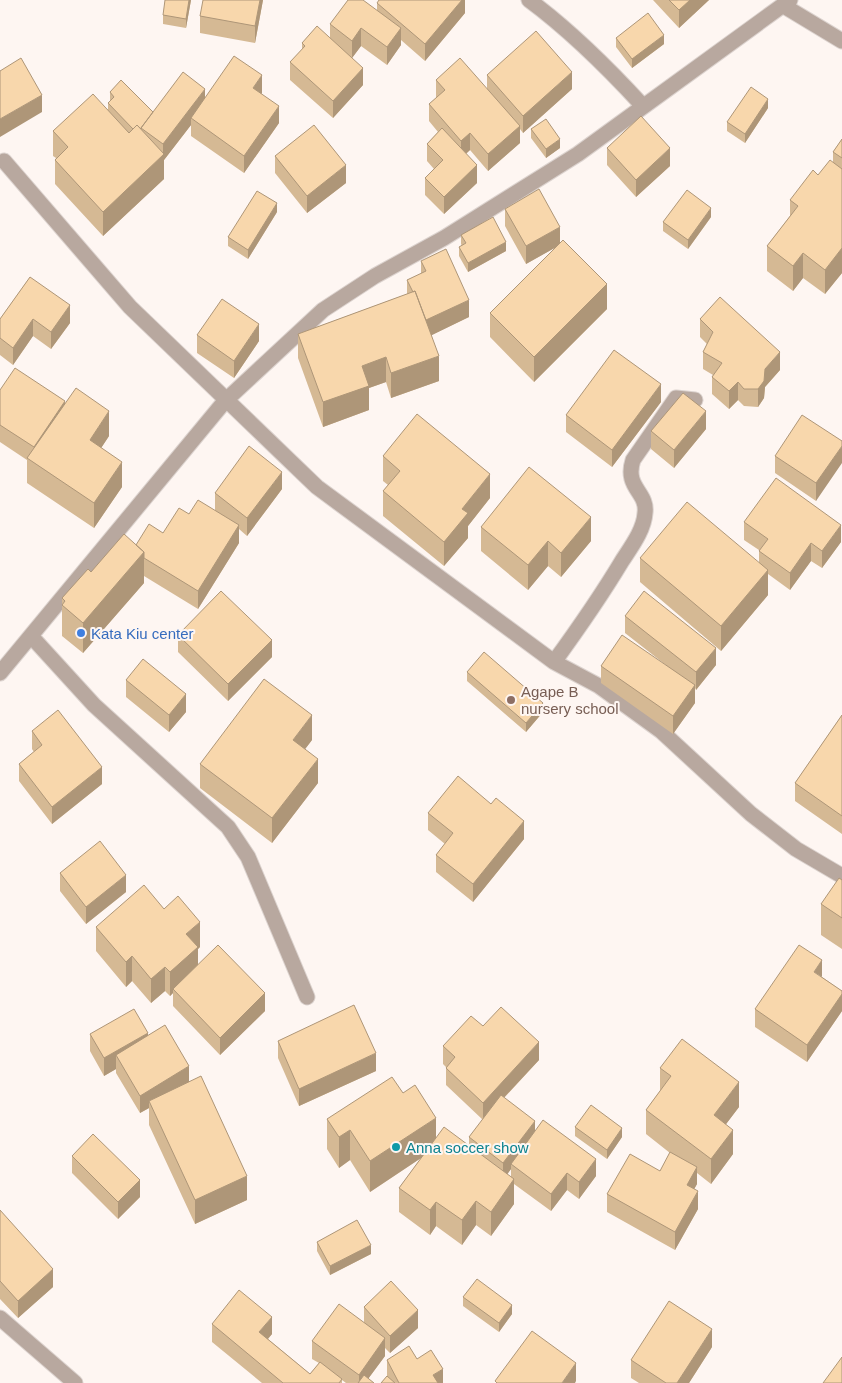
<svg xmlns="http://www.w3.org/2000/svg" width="842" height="1383" font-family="Helvetica,sans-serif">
<rect width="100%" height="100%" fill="#fef6f2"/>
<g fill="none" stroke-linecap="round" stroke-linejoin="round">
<defs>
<path id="minor" d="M529,0C571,31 607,67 642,105
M784,6L842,41
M4,161L130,307L317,487L554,662L599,686L661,731L751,814L796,849L842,876
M31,636L94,705L228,827L248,857L307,997
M554,662C578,629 601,596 622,561C631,547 644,530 645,513C648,492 624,488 633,460L676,398L695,400
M0,673L225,401L323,310L375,276L444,238L578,154L790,0
M0,1318L75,1383"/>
</defs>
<use href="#minor" stroke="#dcd3cf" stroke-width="17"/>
<use href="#minor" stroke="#b8a89f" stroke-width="15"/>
</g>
<path fill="#d5b994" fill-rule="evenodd" d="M191,0L186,28L163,24V15Z
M263,0L255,43L200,33V16Z
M465,0V13L425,61L401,40V45L387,65L361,46L352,58L363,85L333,118L290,80V62L302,50V43L330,38V24L377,10V3Z
M653,0H709L679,28Z
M616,38L664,44L632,68L616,47Z
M487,75L572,89L523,133L520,129V143L488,171L470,150L466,154L477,183L444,214L425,195V178L434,169L427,161V144L438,132L429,121V104L436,98V80L487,89Z
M110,92L153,112L205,98L262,93H261L279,123L244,173L191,136V125L164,160V179L103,236L55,184V160L56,158L53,156V131L108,109V103L110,101Z
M768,108L745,143L727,131V122Z
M531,129L560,148L546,158L531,138Z
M842,139V273L825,294L803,278L793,291L767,271V246L790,216V200L833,162V152Z
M607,148L670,166L636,197L607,165Z
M275,156L346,183L307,213L275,173Z
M505,209L560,243L607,309L534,382L490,337V313L556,247L526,264L505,226Z
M277,212L248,259L228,246V237Z
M711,217L688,249L663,231V222Z
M461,235L506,251L468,272L459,256V247L462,246L461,244Z
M421,261L469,317L431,335L439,381L391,398L386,382L369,388V410L323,427L298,358V334L407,294V280L421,274Z
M30,277L70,323L51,349L33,336L13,365L0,355V319Z
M700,319L780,370L765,387L764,398L758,407L744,406L738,400L729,409L712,394V377L713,375L703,369V352L707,344L700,337Z
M197,335L259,341L234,378L197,353Z
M0,390L65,403L109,436L101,448L122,487L94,528L27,483V460L0,442Z
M661,402L612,467L566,432V415Z
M706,429L674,468L651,449V431Z
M842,441L816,501L775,473V456Z
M383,456L490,498L468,526V538L444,566L383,516V491L388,485L383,481Z
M282,489L247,536L239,529V543L198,609L144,576V583L83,653L62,636V598L136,545L163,533L189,514L215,510V493Z
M744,522L841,542L822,568L811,561L790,590L768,574V595L721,651L640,582V558L759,563V550L744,540Z
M481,527L591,541L561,577L548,566L528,590L481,551Z
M625,616L716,665L696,690L695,688V703L673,734L601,683V666H667L625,633Z
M178,635L272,657L228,701L178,652Z
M467,672L543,712L526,732L467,681Z
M126,680L186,712L169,732L126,697Z
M842,715V834L795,801V783Z
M32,731L102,784L52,824L19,781V764L34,752L32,749Z
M312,740L305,749L318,783L272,843L200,788V764Z
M428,813L524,839L473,902L436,872V855L445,844L428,830Z
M60,873L126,892L86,924L60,891Z
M842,880V949L821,935V904Z
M164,909L200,947L198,949V965L265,1011L220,1055L173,1006V993L170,996L165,991L151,1003L132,981L126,987L96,951V927Z
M822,977L842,991V1011L807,1062L755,1027V1009Z
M483,1026L539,1060L504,1098L535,1132L596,1176L579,1199L567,1190L551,1211L514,1184V1204L491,1236L476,1225L462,1245L436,1226L430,1235L399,1212V1188L421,1158L370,1192L350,1160L339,1168L327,1149V1119L403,1093L436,1138L469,1146V1137L483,1120L446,1085V1067L443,1064V1046ZM511,1169V1177L507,1174Z
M90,1034L148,1036L189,1082L247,1200L195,1224L149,1125V1108L140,1113L116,1073V1069L104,1076L90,1051Z
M278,1041L376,1071L299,1106L278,1058Z
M660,1068L739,1107L726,1124L733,1154L711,1184L697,1173V1184L694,1189L698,1209L675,1250L607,1212V1194L660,1171L670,1153L646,1134V1110L660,1091Z
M575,1127L622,1137L607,1159L575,1136Z
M72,1156L140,1197L118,1219L72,1173Z
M0,1210L53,1287L18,1318L0,1299Z
M317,1242L371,1254L330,1275L317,1251Z
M463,1297L512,1314L499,1332L463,1306Z
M364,1307L418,1328L390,1353L385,1348V1356L368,1379L374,1383H346L342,1380V1383H262L212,1342V1324L272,1334L268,1339L310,1374L319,1363L312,1359V1341L364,1322Z
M712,1347L689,1383H639L631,1378V1360Z
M417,1359L443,1383H381L387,1376V1360Z"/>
<path fill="#ae9678" d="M189,0H191L186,28V19Z
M260,0H263L255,43V26Z
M462,0H465V13L425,61V44Z
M690,0H709L679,28V10Z
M361,28V46L352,58V41Z
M401,28V45L387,65V47Z
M664,35V44L632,68V59Z
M363,68V85L333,118V101Z
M572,72V89L523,133V116Z
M262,75V93L253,105V88Z
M205,89V106L191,118V125L164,160V179L103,236V212L163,155V144Z
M42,95V112L0,137V119Z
M768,99V108L745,143V134Z
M279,106V123L244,173V156Z
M520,126V143L488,171V154Z
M470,133V150L461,158V141Z
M560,139V148L546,158V149Z
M670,148V166L636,197V180Z
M346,165V183L307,213V196Z
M477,165V183L444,214V197Z
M277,203V212L248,259V250Z
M711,208V217L688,249V240Z
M560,227V245L526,264V246Z
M506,242V251L468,272V263Z
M842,248V273L825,294V270Z
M803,253V278L793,291V266Z
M607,284V309L534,382V357Z
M469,300V317L426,338V320Z
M70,305V323L51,349V332Z
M33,319V336L13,365V348Z
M259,324V341L234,378V361Z
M780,352V370L765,387L764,398L758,407V389L765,369Z
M439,356V381L391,398V373Z
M386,357V382L369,388V410L323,427V402L362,366Z
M738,382V400L729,409V391Z
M661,384V402L612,467V450Z
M65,401V418L34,463V447Z
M109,411V436L90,465V440Z
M706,411V429L674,468V450Z
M842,446V463L816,501V483Z
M122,462V487L94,528V503Z
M282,472V489L247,536V518Z
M490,474V498L468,526V538L444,566V542L462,509Z
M591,517V541L561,577V553Z
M239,525V543L198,609V591Z
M841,525V542L822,568V551Z
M548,541V566L528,590V565Z
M811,543V561L790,590V573Z
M144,552V583L83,653V623Z
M768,570V595L721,651V626Z
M272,640V657L228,701V684Z
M716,648V665L696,690V672Z
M695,685V703L673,734V716Z
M186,694V712L169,732V715Z
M543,703V712L526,732V723Z
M312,715V740L293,765V740Z
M318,759V783L272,843V818Z
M102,767V784L52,824V807Z
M524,821V839L473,902V884Z
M126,875V892L86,924V907Z
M200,922V947L198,949V972L173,989V993L170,996V972L186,934Z
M132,956V981L126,987V962Z
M822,960V977L814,972Z
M165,967V991L151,1003V979Z
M265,993V1011L220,1055V1038Z
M842,994V1011L807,1062V1045Z
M148,1033V1051L116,1055V1069L104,1076V1058Z
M539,1042V1060L483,1120V1103Z
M376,1053V1071L299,1106V1089Z
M189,1066V1083L149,1101V1108L140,1113V1096Z
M739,1082V1107L714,1140V1115Z
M436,1118V1148L370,1192V1161Z
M535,1121V1138L511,1164V1169L503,1180V1163Z
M622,1128V1137L607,1159V1150Z
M350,1130V1160L339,1168V1137Z
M733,1130V1154L711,1184V1159Z
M596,1159V1176L579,1199V1182Z
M697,1167V1184L687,1202V1185Z
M567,1173V1190L551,1211V1194Z
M247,1176V1200L195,1224V1200Z
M514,1179V1204L491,1236V1212Z
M140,1180V1197L118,1219V1202Z
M698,1191V1209L675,1250V1232Z
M476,1201V1225L462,1245V1220Z
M436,1202V1226L430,1235V1210Z
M371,1245V1254L330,1275V1266Z
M53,1269V1287L18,1318V1301Z
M512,1305V1314L499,1332V1323Z
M418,1310V1328L390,1353V1336Z
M272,1317V1334L259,1349V1332Z
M712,1329V1347L689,1383H677Z
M385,1338V1356L365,1383H359V1375Z
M576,1363V1381L575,1383H562Z
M443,1369V1383H433V1375Z"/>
<path fill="#f8d7ac" stroke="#ae9678" d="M165,0H189L186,19L163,15Z
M203,0H260L255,26L200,16Z
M348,0H363L401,28L387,47L361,28L352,41L330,24Z
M379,0H462L425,44L377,3Z
M669,0H690L679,10Z
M648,13L664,35L632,59L616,38Z
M317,26L363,68L333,101L290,62L305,46L302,43Z
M536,31L572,72L523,116L487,75Z
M234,56L262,75L253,88L279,106L244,156L191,118Z
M21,58L42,95L0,119V71Z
M460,58L520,126L488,154L470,133L461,141L429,104L445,90L436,80Z
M183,72L205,89L163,144L141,128Z
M121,80L153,112L141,128V129L137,125L133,129L108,103L114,97L110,92Z
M751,87L768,99L745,134L727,122Z
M93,94L129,133L137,125L164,154L103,212L55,160L68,147L53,131Z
M641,116L670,148L636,180L607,148Z
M546,119L560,139L546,149L531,129Z
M314,125L346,165L307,196L275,156Z
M442,128L477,165L444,197L425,178L443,160L427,144Z
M842,139V158L833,152Z
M830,160L842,169V248L825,270L803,253L793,266L767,246L798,206L790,200L813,170L818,175Z
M539,189L560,227L526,246L505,209Z
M687,190L711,208L688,240L663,222Z
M257,191L277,203L248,250L228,237Z
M493,217L506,242L468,263L459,247L466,243L461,235Z
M563,240L607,284L534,357L490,313Z
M446,249L469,300L426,320L415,291L413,292L407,280L426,271L421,261Z
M30,277L70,305L51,332L33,319L13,348L0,338V319Z
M415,291L439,356L391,373L386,357L362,366L369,386L323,402L298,334Z
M720,297L780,352L765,369L764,381L758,389H744L738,382L729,391L712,377L722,363L703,352L713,332L700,319Z
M222,299L259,324L234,361L197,335Z
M614,350L661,384L612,450L566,415Z
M15,368L65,401L34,447L0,425V390Z
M76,388L109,411L90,440L122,462L94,503L27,458Z
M683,393L706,411L674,450L651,431Z
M417,414L490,474L462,509L468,513L444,542L383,491L400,471L383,456Z
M802,415L842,441V446L816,483L775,456Z
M249,446L282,472L247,518L215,493Z
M529,467L591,517L561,553L548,541L528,565L481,527Z
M776,478L841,525L822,551L811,543L790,573L759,551L768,539L744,522Z
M198,500L239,525L198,591L144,558V552L136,545L149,524L163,533L179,508L189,514Z
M687,502L768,570L721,626L640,558Z
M124,534L144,552L83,623L62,605L65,601L62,598L88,569L91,572Z
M221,591L272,640L228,684L178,635Z
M644,591L716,648L696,672L625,616Z
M622,635L695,685L673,716L601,666Z
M484,652L543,703L526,723L467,672Z
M143,659L186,694L169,715L126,680Z
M264,679L312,715L293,740L318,759L272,818L200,764Z
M58,710L102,767L52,807L19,764L42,745L32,731Z
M842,715V816L795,783Z
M458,776L491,804L496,798L524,821L473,884L436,855L453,833L428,813Z
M100,841L126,875L86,907L60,873Z
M839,878L842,880V918L821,904Z
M144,885L164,909L178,896L200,922L186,934L198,947L170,972L165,967L151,979L132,956L126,962L96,927Z
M218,945L265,993L220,1038L173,989Z
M799,945L822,960L814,972L842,991V994L807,1045L755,1009Z
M354,1005L376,1053L299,1089L278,1041Z
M501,1007L539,1042L483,1103L446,1068L455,1057L443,1046L471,1016L483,1026Z
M134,1009L148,1033L104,1058L90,1034Z
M165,1025L189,1066L140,1096L116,1055Z
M682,1039L739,1082L714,1115L733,1130L711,1159L646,1110L671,1076L660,1068Z
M201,1076L247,1176L195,1200L149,1101Z
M392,1077L403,1093L415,1085L436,1118L370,1161L350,1130L339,1137L327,1119Z
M501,1095L535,1121L503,1163L469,1137Z
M591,1105L622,1128L607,1150L575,1127Z
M543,1120L596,1159L579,1182L567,1173L551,1194L511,1164Z
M444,1127L514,1179L491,1212L476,1201L462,1220L436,1202L430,1210L399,1188Z
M93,1134L140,1180L118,1202L72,1156Z
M670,1152L697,1167L687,1185L698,1191L675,1232L607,1194L630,1154L660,1171Z
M0,1210L53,1269L18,1301L0,1281Z
M357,1220L371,1245L330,1266L317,1242Z
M477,1279L512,1305L499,1323L463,1297Z
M391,1281L418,1310L390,1336L364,1307Z
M239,1290L272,1317L259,1332L310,1374L320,1362L342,1379L339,1383H283L212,1324Z
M669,1301L712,1329L677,1383H666L631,1360Z
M339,1304L385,1338L359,1375L312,1341Z
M532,1331L576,1363L562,1383H497L495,1381Z
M409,1346L417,1359L431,1350L443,1369L433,1375L438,1383H399L387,1360Z
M842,1357V1383H823Z
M364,1375L374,1383H358Z
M387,1376L395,1383H381Z"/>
<circle fill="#3f7fe0" stroke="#fef6f2" stroke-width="2" cx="81" cy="633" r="5"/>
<circle fill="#8d6e63" stroke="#fef6f2" stroke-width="2" cx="511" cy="700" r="5"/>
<circle fill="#0f9aa8" stroke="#fef6f2" stroke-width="2" cx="396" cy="1147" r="5"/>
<g text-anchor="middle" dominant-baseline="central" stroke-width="4" stroke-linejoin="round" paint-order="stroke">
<g font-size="15" fill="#366cbe" stroke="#fef6f2" text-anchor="start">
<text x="91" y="633">Kata Kiu center</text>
</g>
<g font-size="15" fill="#785e54" stroke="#fef6f2" text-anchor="start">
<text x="521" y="691">Agape B<tspan x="521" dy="17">nursery school</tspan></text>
</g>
<g font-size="15" fill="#0d838f" stroke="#fef6f2" text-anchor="start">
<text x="406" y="1147">Anna soccer show</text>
</g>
</g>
</svg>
